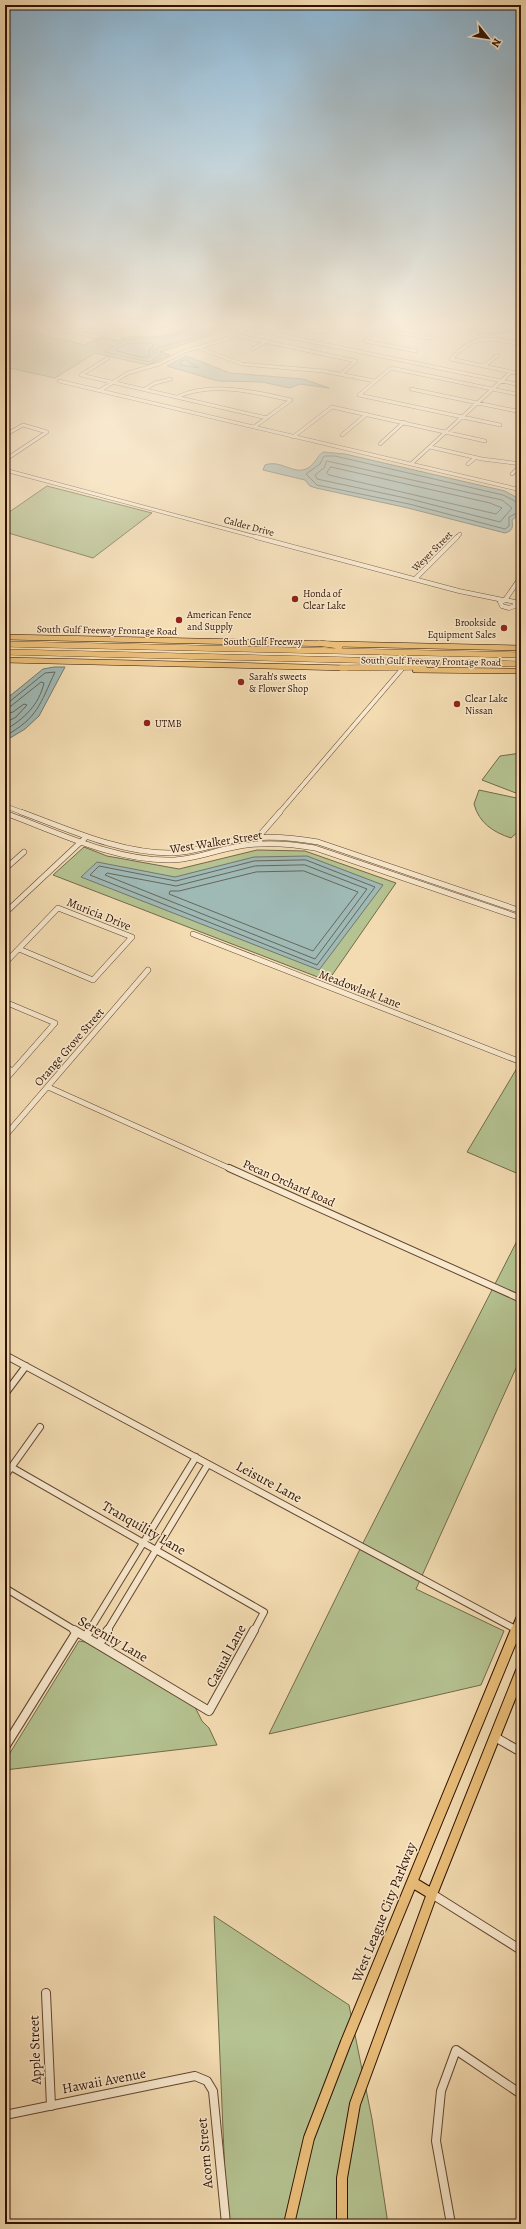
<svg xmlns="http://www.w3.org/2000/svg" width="526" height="2229" font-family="Alegreya,serif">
<rect width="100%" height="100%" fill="#f4dcb2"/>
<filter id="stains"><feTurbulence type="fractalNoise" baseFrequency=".005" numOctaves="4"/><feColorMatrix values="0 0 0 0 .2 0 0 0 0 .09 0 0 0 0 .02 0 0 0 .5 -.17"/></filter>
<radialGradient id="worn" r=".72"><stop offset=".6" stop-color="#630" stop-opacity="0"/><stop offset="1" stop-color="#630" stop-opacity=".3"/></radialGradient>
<path fill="#b5c291" stroke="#726a4a" d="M191,325H227L212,335L160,352L170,355L148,365L95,353L55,378L5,367V327L85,345C97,338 105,337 118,341C127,335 133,337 143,337C159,337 177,335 191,325Z
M454,325H503L514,330C507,335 487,334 479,334C471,333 462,327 454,325Z
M47,486L152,513L93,558L5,532V515Z
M521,753V795L482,780L500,756Z
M479,790L521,799V829L511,838C493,832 479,823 474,804Z
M84,847L107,856L179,869L257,850L305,851L396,883L328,981L53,875Z
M517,1068L521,1069V1175L467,1152Z
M521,1233V1357L416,1589L504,1631L481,1685L269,1734L364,1541Z
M79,1641L85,1642L195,1707L202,1721L209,1728L217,1745L5,1770V1761Z
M214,1916L349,2005L372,2119L388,2224H227Z"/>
<path fill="#9fb9b5" stroke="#73776d" d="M197,325H214L218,328L202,336L158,348L153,352L161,355L150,362L104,352L125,340L158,338L174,335Z
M186,356L230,373L303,379L329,388L300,384L290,388L262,382L218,381L167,366Z
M323,452L345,454L505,491L521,500V513L512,520C513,527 513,531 505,533L408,508L316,488L310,486L305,480L263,470L265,465C281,459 294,476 308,468C316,463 317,456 323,452Z
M54,667H65L39,716L25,729L5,741V700L43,669Z
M307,856L383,885L319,970L81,877L97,862L175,877L254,857Z"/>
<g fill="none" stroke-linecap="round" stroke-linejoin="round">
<path stroke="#68665c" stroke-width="1" d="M129,343H152L153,346L149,351L150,357H140L117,351V349Z
M186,360L199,368L180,365V362Z
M327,461L502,500L512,508L500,522L410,499L317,479L315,475L324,468Z
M331,467L490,503L502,508L496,514L329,475L327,473Z
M521,504L503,495L335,456H324L320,464L306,474L317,485L409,504L505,529L509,526V517L521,511
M5,703L9,702L45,673L55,672C40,704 38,718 5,736
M5,708L11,706L41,682L44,683C39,705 24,719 5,730
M5,714L13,712L24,704L27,705L16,717L5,723
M306,860L375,887L317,965L90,875L99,866L176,881L254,861Z
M305,865L367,889L315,959L105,875L107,873L176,886L255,866Z
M304,871L358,892L313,951L169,894L170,891H179L256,872Z"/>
<defs>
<path id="minor-far4" d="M42,325L98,337L120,327
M114,325L137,329L167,325
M231,325L521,385
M283,325C305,330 323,337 344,325
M445,325L468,331L485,341
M510,325L521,329
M379,330L431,338
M235,335L356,361
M365,341L416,351
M365,341L385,325
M521,344C490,338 473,333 451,359L521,374
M199,348L242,364L323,371L375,381
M252,349L265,342
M484,366L498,355
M341,374L356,361
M81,375L267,418
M81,375L108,358
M59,381L521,490
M145,389L155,383L171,379
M411,389L521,412
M99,391L128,373L159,364L185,351L227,339L250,325
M359,395L391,368L521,395
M359,395L500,425
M177,397C212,381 255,392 291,400
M254,427L291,400
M5,435L23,425L47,432L5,460
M342,435L367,414
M293,437L332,407L485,441
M380,444L404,422
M430,447L482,459L521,464
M411,464L511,372
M468,464L475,458
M5,470L260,538
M512,474L521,465
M456,538L460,534"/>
<path id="minor-far3" d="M256,537L459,591L503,600
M415,579L457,537
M505,600L521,577
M506,600L515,602V606L509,608L502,606L500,602Z
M5,806L24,813
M279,813L402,669"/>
<path id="minor-far2" d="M21,812C68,829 119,853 170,853C193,853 214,844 236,840C263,835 291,837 318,842L521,911
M5,813C57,832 114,861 171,860C191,860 211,852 230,848C259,841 287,843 315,848L521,918
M260,840V835L280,812
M5,869L24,852
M5,913L85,838
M193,934L521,1062
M5,963L58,908L132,937L93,980L19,949
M5,1002L55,1023L5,1080
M5,1067L13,1071
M48,1087L231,1169
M5,1136L148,970"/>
<path id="minor-far1" d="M229,1168L521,1299
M5,1355L519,1631
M5,1394L26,1366
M11,1467L264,1612L254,1631
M5,1476L40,1427
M5,1588L76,1631
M89,1631L196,1457
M107,1631L208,1464"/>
<path id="minor" d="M74,1630L209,1711L254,1630
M517,1630L521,1632
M86,1636L90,1630
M99,1644L108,1630
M495,1737L521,1752
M5,1747L76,1633
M432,1894L521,1950
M46,1993L51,2106
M5,2115L195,2076L207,2081L213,2091L226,2224
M451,2224L436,2141L441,2091L456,2050L521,2094"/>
<path id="major-far2" d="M5,637L521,648
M5,660L347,668
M415,670L521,671"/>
<path id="major-far1" d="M515,1631L521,1617"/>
<path id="major" d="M412,1882L432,1894
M289,2224L309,2138L346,2042L516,1630
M342,2224V2178L355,2104L432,1894L521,1671"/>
<path id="highway" d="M319,643L340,646
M5,644L521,655
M5,652L521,664
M341,668L424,667"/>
</defs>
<use href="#minor-far4" stroke="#61452e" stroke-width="4"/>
<use href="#minor-far3" stroke="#61452e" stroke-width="5"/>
<use href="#minor-far2" stroke="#61452e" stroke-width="6"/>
<use href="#minor-far1" stroke="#61452e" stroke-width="8"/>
<use href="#minor" stroke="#61452e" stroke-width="10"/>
<use href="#major-far2" stroke="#301302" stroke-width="6"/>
<use href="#major-far1" stroke="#301302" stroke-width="10"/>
<use href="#major" stroke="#301302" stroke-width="12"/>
<use href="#highway" stroke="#301302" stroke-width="6"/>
<use href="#minor-far4" stroke="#f8e8cd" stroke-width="3"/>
<use href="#minor-far3" stroke="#f8e8cd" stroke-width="4"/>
<use href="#minor-far2" stroke="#f8e8cd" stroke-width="5"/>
<use href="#minor-far1" stroke="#f8e8cd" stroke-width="6"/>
<use href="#minor" stroke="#f8e8cd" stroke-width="8"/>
<use href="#major-far2" stroke="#eabe79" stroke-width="5"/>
<use href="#major-far1" stroke="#eabe79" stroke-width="8"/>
<use href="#major" stroke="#eabe79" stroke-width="10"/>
<use href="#highway" stroke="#eabe79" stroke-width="5.5"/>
</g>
<linearGradient id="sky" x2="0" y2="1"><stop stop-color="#8bb6d4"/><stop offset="0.51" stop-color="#faefdc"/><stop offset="1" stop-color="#faefdc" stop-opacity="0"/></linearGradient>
<rect width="526" height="637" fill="url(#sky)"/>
<g fill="#8f2418" stroke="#f8e8cd" stroke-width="1.5">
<circle cx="295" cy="599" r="4"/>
<circle cx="179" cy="620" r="4"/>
<circle cx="504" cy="628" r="4"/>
<circle cx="241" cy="682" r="4"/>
<circle cx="457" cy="704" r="4"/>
<circle cx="147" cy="723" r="4"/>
</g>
<g text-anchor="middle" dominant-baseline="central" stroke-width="3" stroke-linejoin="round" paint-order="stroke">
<g font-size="10" fill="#301302" stroke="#f8e8cd">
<text transform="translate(249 526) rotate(15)">Calder Drive</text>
<text transform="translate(432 551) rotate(-45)">Weyer Street</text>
<text transform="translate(107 630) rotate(1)">South Gulf Freeway Frontage Road</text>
<text x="263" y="641">South Gulf Freeway</text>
<text transform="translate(431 661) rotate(1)">South Gulf Freeway Frontage Road</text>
</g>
<g font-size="10" fill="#301302" stroke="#f8e8cd" text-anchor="start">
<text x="303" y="593">Honda of<tspan x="303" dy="12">Clear Lake</tspan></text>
<text x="187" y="614">American Fence<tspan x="187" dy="12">and Supply</tspan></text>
<text x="496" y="622" text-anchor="end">Brookside<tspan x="496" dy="12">Equipment Sales</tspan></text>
<text x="249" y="676">Sarah’s sweets<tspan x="249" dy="12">&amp; Flower Shop</tspan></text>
<text x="465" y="698">Clear Lake<tspan x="465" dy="12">Nissan</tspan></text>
<text x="155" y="723">UTMB</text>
</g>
<g font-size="12" fill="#301302" stroke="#f8e8cd">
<text transform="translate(216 842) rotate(-9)">West Walker Street</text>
<text transform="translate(99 914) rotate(22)">Muricia Drive</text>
<text transform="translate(360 989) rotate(21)">Meadowlark Lane</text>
<text transform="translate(69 1047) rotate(-49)">Orange Grove Street</text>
<text transform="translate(289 1183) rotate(24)">Pecan Orchard Road</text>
</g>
<g font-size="14" fill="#301302" stroke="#f8e8cd">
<text transform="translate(269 1482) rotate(28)">Leisure Lane</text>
<text transform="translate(144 1528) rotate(30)">Tranquility Lane</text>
<text transform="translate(113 1639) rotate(30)">Serenity Lane</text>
<text transform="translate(226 1656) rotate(-62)">Casual Lane</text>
<text transform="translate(384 1912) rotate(-68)">West League City Parkway</text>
<text transform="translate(35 2050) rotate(-92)">Apple Street</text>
<text transform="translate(104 2081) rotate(-11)">Hawaii Avenue</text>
<text transform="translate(205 2153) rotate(-95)">Acorn Street</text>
</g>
</g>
<rect width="526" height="2229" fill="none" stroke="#f4dcb2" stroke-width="20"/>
<rect x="6" y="6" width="514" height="2217" fill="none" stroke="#301302" stroke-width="2"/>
<rect x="10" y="10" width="506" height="2209" fill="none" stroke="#301302"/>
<g transform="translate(488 38) rotate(120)" stroke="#f8e8cd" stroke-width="3" paint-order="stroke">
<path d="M0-3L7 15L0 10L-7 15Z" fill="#301302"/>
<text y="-6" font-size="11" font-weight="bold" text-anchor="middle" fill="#301302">N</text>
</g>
<rect width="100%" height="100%" filter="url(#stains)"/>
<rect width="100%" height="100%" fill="url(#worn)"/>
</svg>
